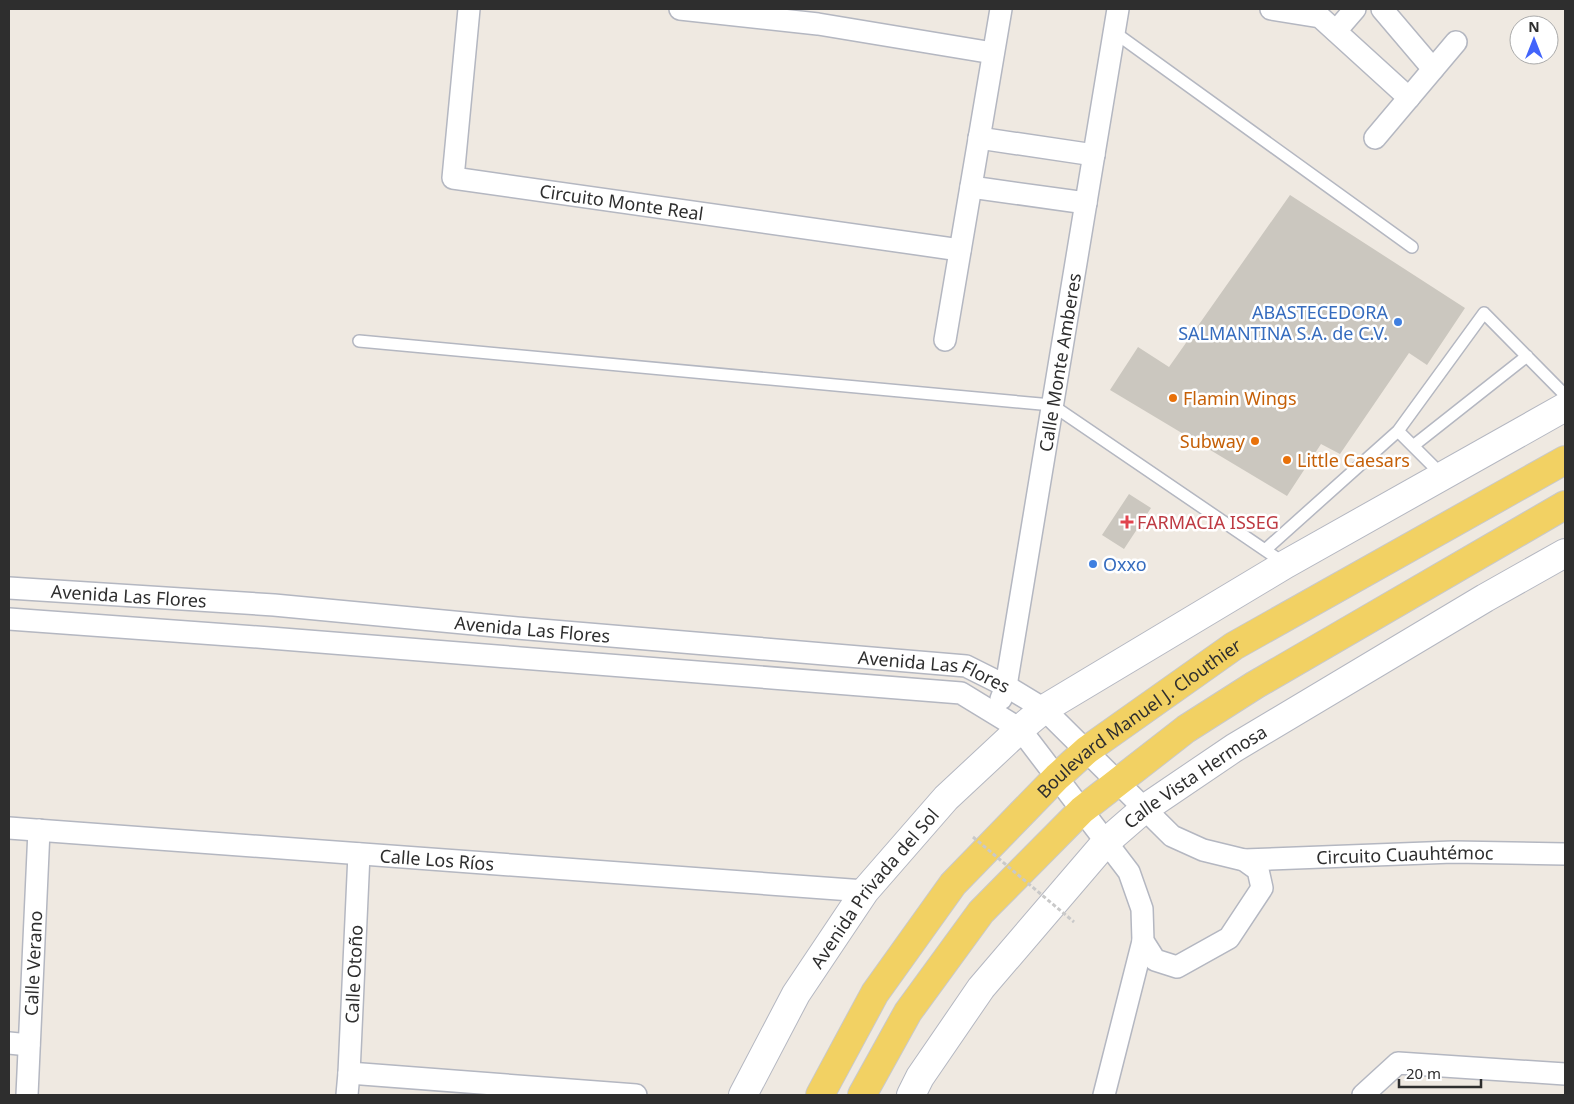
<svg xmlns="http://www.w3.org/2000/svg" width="1574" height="1104" font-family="'Noto Sans',sans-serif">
<rect width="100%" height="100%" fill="#efe9e1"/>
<path fill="#cbc7bf" d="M1290,195L1465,308L1427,365L1409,353L1340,454L1321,444L1287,496L1110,390L1138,347L1169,367Z
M1129,494L1151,508L1124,549L1102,535Z"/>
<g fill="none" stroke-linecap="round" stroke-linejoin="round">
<defs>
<path id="lane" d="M1114,32L1412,247
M359,341L1052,405L1284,563
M1398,431L1443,476
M1413,446L1527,356
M1265,550L1398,431L1484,313L1565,395"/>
<g id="street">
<path id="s1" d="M469,9L453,178L960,250"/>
<path d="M680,9L818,24L993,53"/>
<path d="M1271,9L1320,17L1409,98"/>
<path d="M1382,9L1433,69"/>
<path d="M1336,31L1355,9"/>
<path d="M979,138L1094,155"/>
<path d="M1375,138L1456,42"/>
<path d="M971,187L1086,203"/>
<path d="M945,340L1001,9"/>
<path id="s2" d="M9,588L274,605L517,628L966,666L1006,686L1044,709L1172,836L1203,850L1244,860L1258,870L1262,888L1229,938L1177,967L1155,960L1143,941L1142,909L1129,872L1020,729L961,693L270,638L9,619"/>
<path id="s3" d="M1001,699L1006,686L1118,9"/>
<path id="s4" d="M9,828L865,891"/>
<path id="s5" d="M1244,860L1453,852L1565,854"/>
<path d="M9,1043L29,1045"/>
<path d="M349,1073L636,1095"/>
<path id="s6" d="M27,1095L39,830"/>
<path id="s7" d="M347,1095L349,1073L359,854"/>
<path d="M1104,1095L1143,941"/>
<path d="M1363,1095L1398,1063L1565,1074"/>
</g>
<g id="secondary">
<path id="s8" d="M743,1095L796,994L865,891L946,798L1020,729L1044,709L1286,564L1565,407"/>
<path id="s9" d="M911,1095L920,1077L981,988L1106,842L1144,809L1234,748L1485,598L1565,553"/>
</g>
<g id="primary">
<path id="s10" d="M820,1095L875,993L953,884L1057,777L1087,750L1234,646L1565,460"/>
<path d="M862,1095L908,1012L981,912L1082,810L1186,729L1255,685L1565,505"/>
</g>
</defs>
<use href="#lane" stroke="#b4b7c1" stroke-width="14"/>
<use href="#street" stroke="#b4b7c1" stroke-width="24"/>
<use href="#secondary" stroke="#b4b7c1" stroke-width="30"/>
<use href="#primary" stroke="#c9c9c9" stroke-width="30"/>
<use href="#lane" stroke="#fff" stroke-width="11"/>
<use href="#street" stroke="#fff" stroke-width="21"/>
<use href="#secondary" stroke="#fff" stroke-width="28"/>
<use href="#primary" stroke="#f2d163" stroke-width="28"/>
<path stroke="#c9c9c9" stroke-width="3" stroke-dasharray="4 2.5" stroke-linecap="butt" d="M973,837L1074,922"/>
</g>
<g fill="#3f7fe0" stroke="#fff" stroke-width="2">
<circle cx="1398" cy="322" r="5"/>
<circle cx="1093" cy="564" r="5"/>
</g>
<g fill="#e8710a" stroke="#fff" stroke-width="2">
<circle cx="1173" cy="398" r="5"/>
<circle cx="1255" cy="441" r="5"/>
<circle cx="1287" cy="460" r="5"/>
</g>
<path fill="#e0444e" stroke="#fff" stroke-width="2" d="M1124.5 514.5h5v5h5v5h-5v5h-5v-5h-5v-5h5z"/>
<g text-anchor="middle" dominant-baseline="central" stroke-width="5" stroke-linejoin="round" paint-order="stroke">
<g font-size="18" fill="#2e2e2e" stroke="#fff">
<text stroke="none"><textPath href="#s1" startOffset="340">Circuito Monte Real</textPath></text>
<text stroke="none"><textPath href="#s3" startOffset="342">Calle Monte Amberes</textPath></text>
<text stroke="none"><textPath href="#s2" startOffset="120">Avenida Las Flores</textPath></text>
<text stroke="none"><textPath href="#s2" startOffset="525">Avenida Las Flores</textPath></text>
<text stroke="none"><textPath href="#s2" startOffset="930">Avenida Las Flores</textPath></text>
<text stroke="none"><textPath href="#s10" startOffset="500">Boulevard Manuel J. Clouthier</textPath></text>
<text stroke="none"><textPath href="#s9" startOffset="431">Calle Vista Hermosa</textPath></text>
<text stroke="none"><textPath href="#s5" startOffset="161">Circuito Cuauhtémoc</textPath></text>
<text stroke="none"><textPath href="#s4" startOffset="429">Calle Los Ríos</textPath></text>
<text stroke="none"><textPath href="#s8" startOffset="246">Avenida Privada del Sol</textPath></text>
<text stroke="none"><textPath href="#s6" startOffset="132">Calle Verano</textPath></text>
<text stroke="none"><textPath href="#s7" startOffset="121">Calle Otoño</textPath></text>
</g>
<g font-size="18" fill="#366cbe" stroke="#fff" text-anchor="end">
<text x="1388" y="312">ABASTECEDORA<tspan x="1388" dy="21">SALMANTINA S.A. de C.V.</tspan></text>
<text x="1103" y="564" text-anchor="start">Oxxo</text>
</g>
<g font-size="18" fill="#c56008" stroke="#fff" text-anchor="start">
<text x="1183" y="398">Flamin Wings</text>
<text x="1245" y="441" text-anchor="end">Subway</text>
<text x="1297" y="460">Little Caesars</text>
</g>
<g font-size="18" fill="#be3a42" stroke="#fff" text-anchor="start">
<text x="1137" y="522">FARMACIA ISSEG</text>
</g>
</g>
<rect width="1574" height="1104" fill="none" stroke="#2e2e2e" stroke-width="20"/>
<g transform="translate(1534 40)"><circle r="24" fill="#ffffff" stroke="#ababab"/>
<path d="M0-4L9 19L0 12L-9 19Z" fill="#4264fb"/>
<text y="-8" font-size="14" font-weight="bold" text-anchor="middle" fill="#2e2e2e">N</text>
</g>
<path d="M1399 1079v8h82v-8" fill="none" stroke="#2e2e2e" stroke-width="2.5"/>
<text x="1406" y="1079" font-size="15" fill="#2e2e2e" stroke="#ffffff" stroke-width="4" paint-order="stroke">20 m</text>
</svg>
